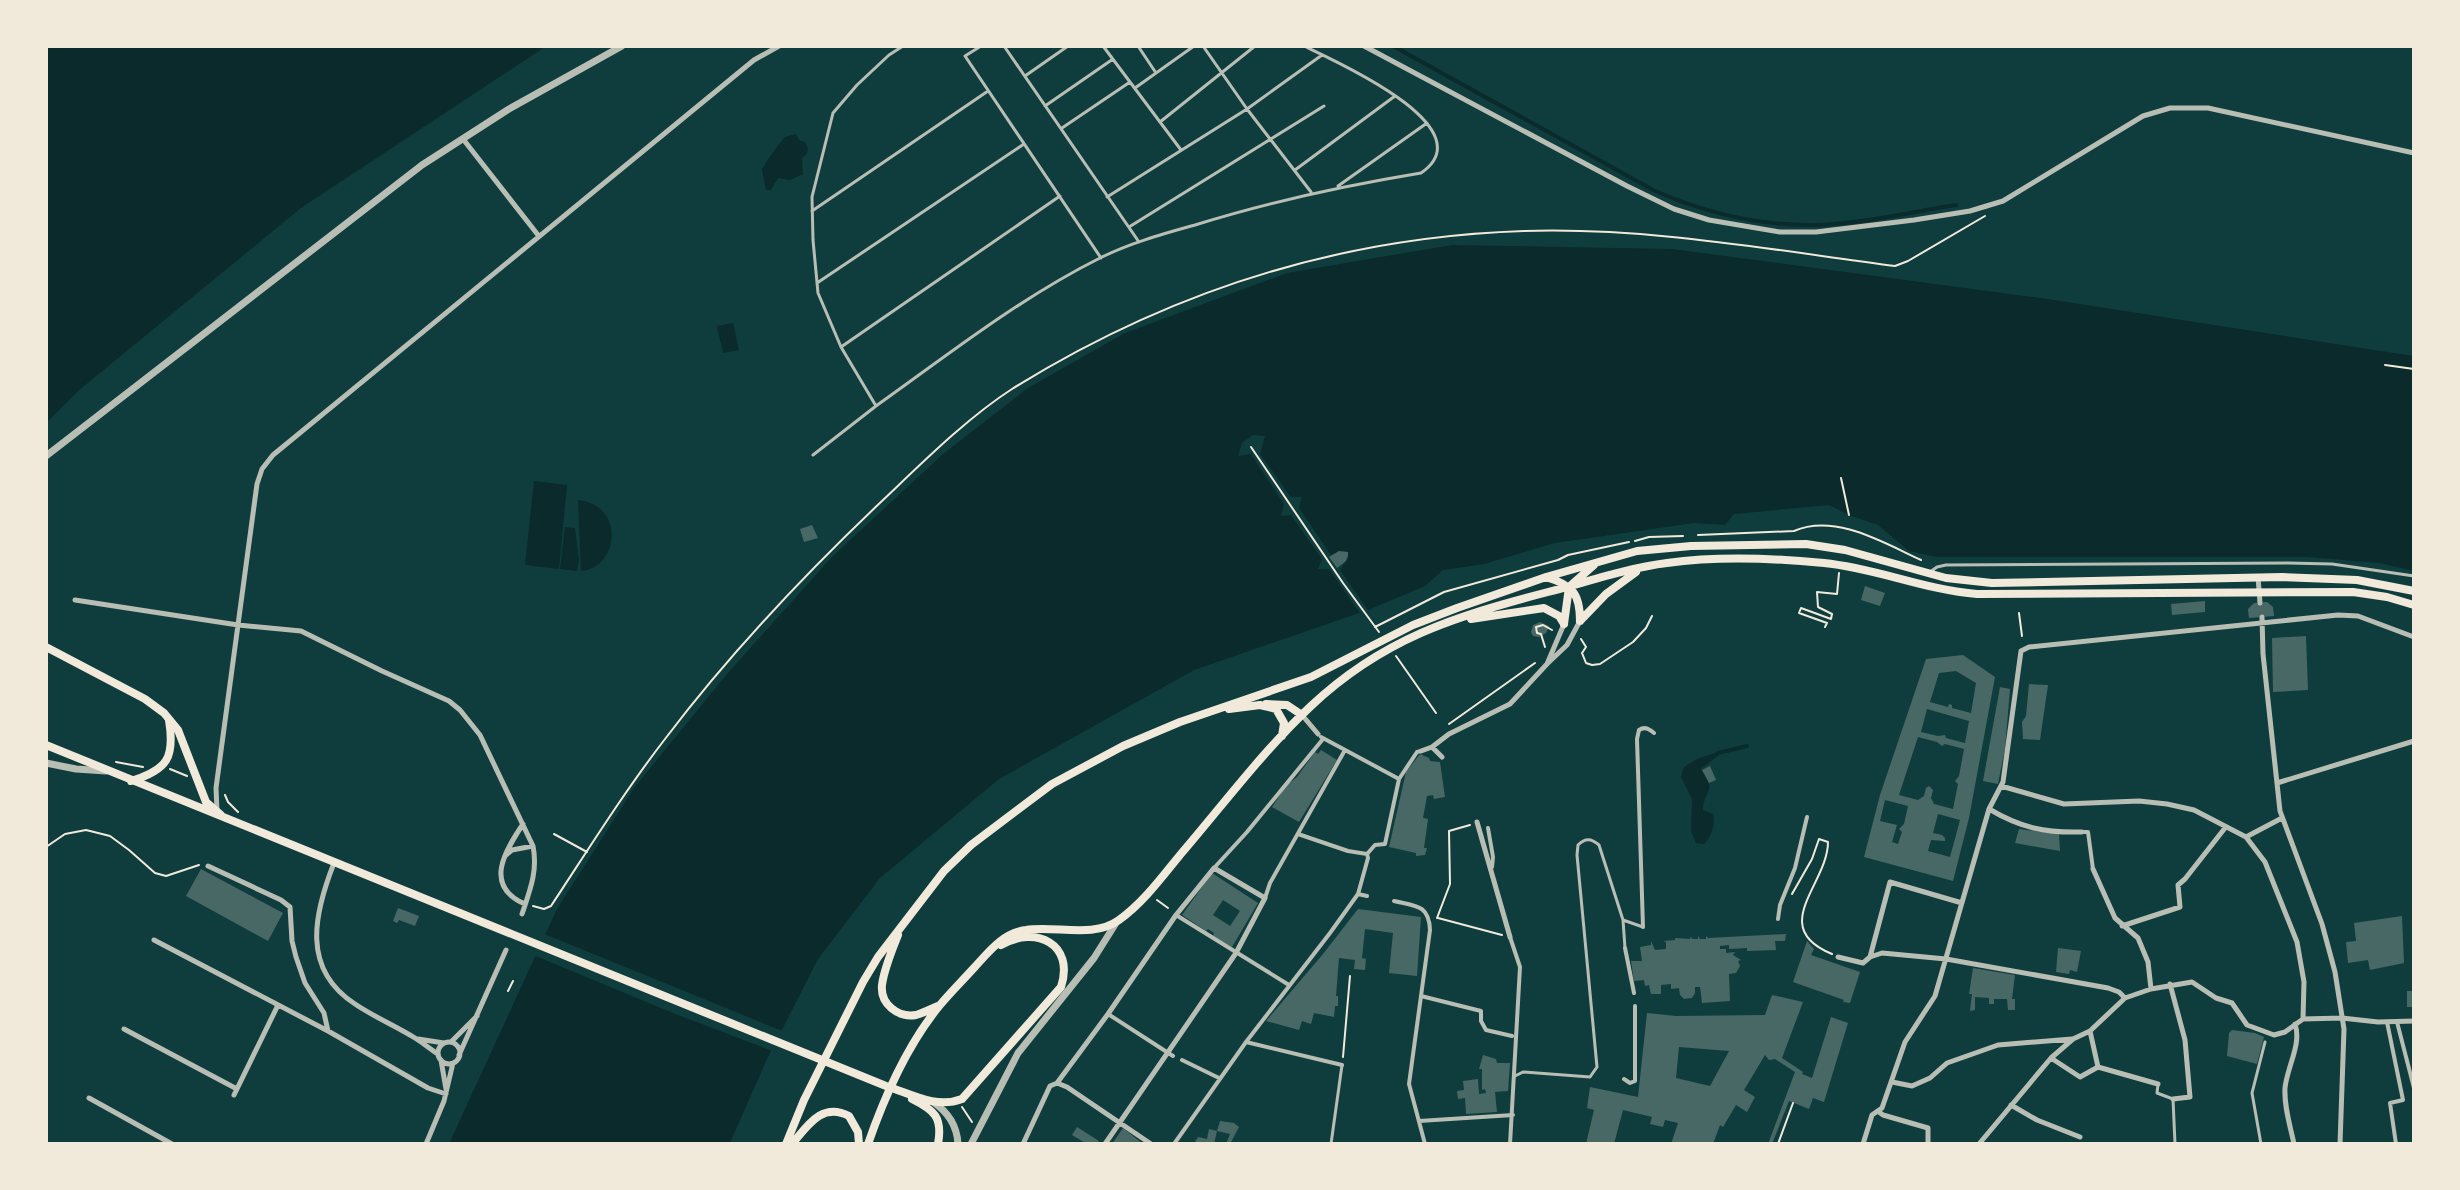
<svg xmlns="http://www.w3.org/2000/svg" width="2460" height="1190" font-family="Jost,sans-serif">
<rect width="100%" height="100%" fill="#0f3d3e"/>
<path fill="#0a2a2b" d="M48,47V46L545,47L301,208L78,391L47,422L46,49Z
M796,134L799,140L805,142C809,149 809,153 802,158L803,174L790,180L778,178L771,190H766C765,184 763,176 762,170C762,167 781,141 785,137Z
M1452,245L1672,249L2048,299L2413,356V571L2380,563L2307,557H1937L1909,551L1878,525L1849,515L1829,505L1734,514L1725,525L1694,523L1555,543L1484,564L1443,570L1425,586L1368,610L1194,670L999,779L880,878L818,959L767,1059L730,1143L449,1144L557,909L634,788L727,674L832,557L943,454L1028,388L1125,333L1287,273Z
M733,323L739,350L723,353L717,326Z
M534,481L567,485L559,569L525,565Z
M578,500C626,505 619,568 581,571Z
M565,527L575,528L579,560L577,571L560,569Z
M1717,752L1719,755L1701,769C1703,773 1708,779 1709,784C1711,792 1702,799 1703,810L1713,814C1716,823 1711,838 1704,844L1696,843L1691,831L1692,799L1681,777L1684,767L1697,759Z"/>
<path fill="#0f3d3e" d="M1253,435L1265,436L1260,454L1291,497H1302L1299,508L1331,555L1339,551L1348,552L1346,561L1340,570L1370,613L1362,616L1329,569H1318L1322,559L1291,515L1281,516L1284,504L1251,454L1238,456L1242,443Z
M542,933L785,1032L775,1052L673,1013L533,955Z"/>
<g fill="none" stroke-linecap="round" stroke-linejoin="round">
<path stroke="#0a2a2b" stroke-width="4" d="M1393,46L1655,191C1706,213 1758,226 1815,225C1862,224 1910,212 1956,205
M1718,753L1747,746"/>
</g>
<path fill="#486865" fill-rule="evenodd" d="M812,525L818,538L804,542L800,529Z
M1339,551L1348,552V556L1346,561L1337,568L1329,557Z
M1865,586L1885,593L1880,606L1861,600Z
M2205,601V612L2172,615L2171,604Z
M2267,602L2273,607L2274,616L2249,618L2248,609L2254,603Z
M1540,622L1549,626L1546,633L1539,637L1533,636L1531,632L1533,625Z
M2306,636L2308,690L2273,692L2272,638Z
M1963,655L1995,677L1969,818L1953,881L1864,857L1880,795L1926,659ZM1956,671L1976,683L1971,713L1952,708V705L1949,704L1948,707L1930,702L1939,673ZM1927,709L1969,721L1965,743L1946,738L1945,735L1938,736L1921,732ZM1918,737L1937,742L1942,746L1945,744L1964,749L1959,776L1955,781L1958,784L1953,809L1934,804L1931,798L1933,790L1929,786L1926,788L1924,796L1918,800L1899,795ZM1885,800L1908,806L1904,824L1899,829L1902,832L1898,844L1892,842L1897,825L1880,821ZM1938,814L1960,820L1950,857L1928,851L1931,840L1945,841V838L1942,835L1933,833Z
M2029,684L2048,685L2040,740L2023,739L2022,722L2026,716Z
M2000,687L2010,689L2005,749L1998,784L1983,781Z
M1321,750L1337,760L1299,822L1272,807L1286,786L1297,777L1315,752L1318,754Z
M1420,754L1429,758L1430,761L1440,762L1445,797L1434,799L1433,795L1427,796L1423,818L1428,819L1424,848H1427L1425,855L1416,856V853L1389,847L1406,772Z
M1710,766L1716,780L1709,783L1702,770Z
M2019,829L2059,834L2060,851L2015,843Z
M201,869L283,913L268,941L186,896Z
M1212,873L1258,903L1232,947L1213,936L1214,933L1208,929L1206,931L1182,915ZM1223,900L1240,911L1230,926L1213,915Z
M398,908L419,916L415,926L399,920L397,923L393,921Z
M1358,909L1421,917L1417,976L1389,973L1393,933L1365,929L1362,958L1366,959L1365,970L1354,969L1355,960L1339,958L1336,996H1338V1006H1335L1334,1017L1314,1013L1311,1024L1302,1021L1299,1030L1266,1021L1323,954Z
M2402,916L2404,963L2370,970L2368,960L2348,963L2346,942L2356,941L2354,923Z
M1786,934L1785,941H1775L1776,950L1747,951V948L1729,949V945L1720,946V949H1726V953L1735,952L1733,955L1741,960L1738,961L1740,966L1736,973L1729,974L1730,1001L1702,1003L1700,987H1695V993L1692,998L1684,999L1680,995L1679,988L1671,989V984L1661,985V994H1651L1649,985L1645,986L1644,980L1634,981L1631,961H1642L1640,947L1651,945V941L1655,950L1666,949V942L1663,941L1675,940V938L1690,939V937L1693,939H1698V936L1700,939H1706V936L1708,938Z
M1807,941L1814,949L1811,955L1860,972L1850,1003L1843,1002L1844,1000L1793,982Z
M2058,948L2081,951L2077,972L2070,970L2069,974L2056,972Z
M1973,968L2015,975L2012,999H2015V1010H2008L2007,999H1994V1004H1989V998L1975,997V1010L1970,1011L1972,994H1969Z
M2407,991H2414V1007H2407Z
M1772,995L1803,1002L1782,1058L1803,1072L1802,1074L1812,1078L1831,1017L1848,1023L1824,1102L1813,1098L1809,1109L1789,1101L1772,1144H1768L1795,1072L1775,1059L1769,1060L1765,1055L1744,1090L1755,1097L1747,1112L1736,1105L1723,1127L1720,1125L1713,1144H1671L1678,1123L1665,1120L1663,1127L1650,1124L1652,1117L1623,1110L1614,1144H1586L1594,1110L1587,1108L1590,1087L1638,1097L1647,1013L1676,1016L1765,1015ZM1679,1047L1729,1051L1710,1086L1676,1078Z
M2232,1030L2255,1033L2264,1037L2257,1064L2227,1056L2229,1033Z
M1483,1055L1496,1059L1497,1063H1510L1508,1091L1495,1092L1497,1112L1466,1114L1465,1098L1458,1099L1457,1091L1464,1090L1463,1081L1478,1079L1479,1094L1486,1093L1485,1089L1482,1090V1069H1479Z
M1220,1121L1234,1123L1239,1127L1230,1144H1226L1230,1134L1217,1131L1214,1144L1195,1142L1198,1137L1207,1139L1209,1129L1217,1131Z
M1077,1127L1099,1141L1097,1144H1087L1072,1135Z
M1123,1128L1143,1144H1112Z"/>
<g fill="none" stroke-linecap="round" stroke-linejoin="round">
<path stroke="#f1e9da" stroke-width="2" d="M2385,365L2414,369
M1251,447L1343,583L1379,632
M1841,478L1849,515
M1698,535L1794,531C1835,513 1884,543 1921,560
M1635,541L1649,537L1683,536
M2019,613L2022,636
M1375,627L1444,592L1558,560L1568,555L1629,542
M1825,627L1827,623L1799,613L1801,608L1831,619L1832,614L1818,607L1817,592L1837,594L1839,573
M1581,639L1586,647L1582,653L1586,663L1592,665L1600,664L1633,642L1646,628L1652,616
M1545,647L1541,634L1537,633L1536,627L1543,625L1552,630
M1396,656L1436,713
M1449,724L1535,663
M116,762L143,767
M170,769L187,776
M225,795L228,802L238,812
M554,834L587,852
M46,847L65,834L86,830L110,836L129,850L155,873L166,876L199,865
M1792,894L1812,859L1819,839L1828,842C1828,884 1767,927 1832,954
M1157,900L1168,908
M533,906L544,909L551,906C588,850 624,792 665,739C730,653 805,574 883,500C922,463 967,418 1012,389C1168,292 1340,237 1524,231C1648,227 1772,250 1895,266L1908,261L1985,216
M1437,918L1450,884L1449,831L1470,825
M1438,918L1502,935
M508,991L513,981
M1343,1057L1350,976
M962,1107L972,1122
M1778,1144L1793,1103"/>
<path stroke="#b8beb3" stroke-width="3" d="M903,46L889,55L857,85L833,113L812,197L813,240L818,293L841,347L876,406C949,354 1020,298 1100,258C1130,243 1163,234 1195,225C1272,201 1342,186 1421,173C1487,128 1335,61 1304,46
M981,46L965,56L1101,258
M1004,46L1139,242
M1103,46L1181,150
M1138,46L1156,73
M1203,46L1247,109L1311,192
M1025,76L1068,46
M1135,88L1194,46
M1045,106L1113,59
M1160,122L1255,46
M1062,128L1130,82
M1295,170L1395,96
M1338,186L1427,123
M1107,197L1247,109L1322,55
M812,211L988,91
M1129,227L1324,106
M817,283L1024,144
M841,347L1060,196
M813,455L876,406
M1930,572L1937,567L1946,565L2288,563L2332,564L2414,576
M1623,920L1643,927
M1515,1076L1523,1072L1590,1077L1597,1067L1577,855L1578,845C1585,838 1591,838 1599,845L1623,920L1625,948
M2158,1084L2157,1093L2173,1099L2175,1144
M1331,1144L1342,1065
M2261,1144L2252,1093L2265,1042"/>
<path stroke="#b8beb3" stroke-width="4" d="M1321,737L1399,779
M1488,828L1493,857L1492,867
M2082,832H2088L2093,869
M1298,834L1348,851L1367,854
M1367,854L1375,845L1385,844L1399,779L1417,752L1421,751
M1214,868L1247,832L1323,739
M1358,894L1367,896
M1265,898L1270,883L1345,750
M1394,901C1415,906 1429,904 1430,930L1409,1084L1425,1144
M1176,915L1289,985
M1778,919L1780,905L1795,868L1807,817
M1643,927L1637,739L1639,730C1645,726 1649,729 1654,733
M1510,937L1520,967L1510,1144
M1625,948L1634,993
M1421,996L1481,1011V1021L1486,1030L1512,1036
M1108,1014L1173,1056
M2387,1022L2403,1100L2390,1103L2396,1144
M2397,1022L2414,1088
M1246,1042L1342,1065
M1182,1060L1219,1078
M1624,1079L1630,1083L1635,1081V1006
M1419,1121L1513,1115
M1174,1144L1246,1042L1330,933L1358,894L1368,858L1367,854"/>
<path stroke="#b8beb3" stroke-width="5" d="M1364,46L1627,186L1674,209L1709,220L1780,232H1816L1914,220L1970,211L2003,201L2143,116L2170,108H2208L2414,153
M463,139L538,235
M2258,577L2260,603
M75,600L238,625L301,631L382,671L449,701L460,710L480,735L533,846C538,871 530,890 522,914
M2262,617L2263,654L2280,811L2322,924L2335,972L2344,1029L2340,1144
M1548,663L1567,645L1580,621
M1302,715L1318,734
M1432,747L1442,757
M1421,751L1432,747L1449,734L1510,704L1547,664L1564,624
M2277,783L2414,741
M2001,786L2064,804L2139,801L2167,804L2194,810L2246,837L2265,862L2297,942L2304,982L2303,1019
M1989,809C2021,828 2045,833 2082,832
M217,811L216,788L257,484L262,469L273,455L754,60L779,46
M1477,822L1510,937
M523,824C505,851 483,886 525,904
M2246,837L2282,818
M506,855L512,850L533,846
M334,863C314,914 301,969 355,1004C374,1017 396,1026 415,1038C423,1043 430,1049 438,1054
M208,866L281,900L290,907L292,941L296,957L305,983L324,1013L328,1031
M2093,869L2115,918L2138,938L2148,962L2151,989
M2122,926L2180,907L2178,885L2185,879L2225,828
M154,940L328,1031L428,1088L446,1094
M1838,957L1863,963L1870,957L1882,953L1946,959L2108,988L2119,992L2125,998
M1870,957L1890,882L1962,903
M2170,984L2185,1040L2190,1097L2173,1099
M124,1029L237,1089
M2090,1031L2098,1067L2158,1084
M418,1039L444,1043
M451,1042L477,1016
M438 1053a11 11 0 1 1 22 0a11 11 0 1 1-22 0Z
M459,1055L506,950
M2051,1058L2080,1077L2098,1067
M441,1060L446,1089
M1892,1082L1912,1086L1930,1078L1947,1063L1998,1045L2072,1039
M1057,1083L1067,1087L1151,1144
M234,1095L278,1005
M89,1098L172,1144
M2011,1105L2037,1120L2080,1137
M1879,1112L1883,1115L1928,1128V1144
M426,1144L444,1101L453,1063
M1023,1144L1050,1086L1057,1083L1108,1014L1176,915L1214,868L1265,898L1236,953L1105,1144
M1863,1144L1872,1115L1882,1108L1905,1042L1935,996L1989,809L2003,782L2021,651L2029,647L2338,615L2358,616L2414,637
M1979,1144L2051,1058L2073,1039L2090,1031L2125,998L2151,989L2192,982L2216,998L2232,1003L2247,1025L2274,1035L2285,1032L2303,1019L2342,1018L2378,1022L2414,1021
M2294,1144C2290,1125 2284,1107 2285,1088C2287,1067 2302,1044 2295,1024"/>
<path stroke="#b8beb3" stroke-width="7" d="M46,456L422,165L509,109L622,46
M46,763L76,769L106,771
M933,1102C948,1112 957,1125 958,1144
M971,1144L1018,1053L1094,958L1116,923"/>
<path stroke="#f1e9da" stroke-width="8" d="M46,647L145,699L164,713L178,730L206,802L221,815
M46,745L886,1086C911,1094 936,1109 962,1099L1061,987C1075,944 1036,925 1001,945
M131,781C168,770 175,757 169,720
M912,1099C934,1110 943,1117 938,1144"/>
<path stroke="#f1e9da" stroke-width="8" d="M1546,577C1572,585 1580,593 1580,621
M1471,619L1544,608L1559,616L1564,624
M1580,621L1606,594L1636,572
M1564,624L1569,587L1594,565
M1266,704L1287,705L1302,715
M1229,709L1260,705L1276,709L1284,723L1282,736
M898,935C892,950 884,969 882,985C880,1004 898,1018 916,1015C923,1013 931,1009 938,1006
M786,1144L804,1100L863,982L878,957L944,871L971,845L1052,784L1123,746L1180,722L1311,677L1413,625L1457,608L1546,577L1637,551L1691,546L1806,544L1845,550L1946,578L1992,583L2282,577L2357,580L2414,591
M792,1144C808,1125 822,1102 849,1116L858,1132L859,1144
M868,1144C885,1095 907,1045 940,1005C950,993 962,981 972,970C988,953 1002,933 1026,930C1055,925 1093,939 1119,920C1143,903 1162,877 1180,855C1223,805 1263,751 1311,706C1382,639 1455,616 1548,592C1587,582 1627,568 1667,563C1718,556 1772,558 1824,563C1876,568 1925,590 1977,594L2353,592L2387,597L2414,605"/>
</g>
<rect width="2460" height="1190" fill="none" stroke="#f1e9da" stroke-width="96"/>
</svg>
